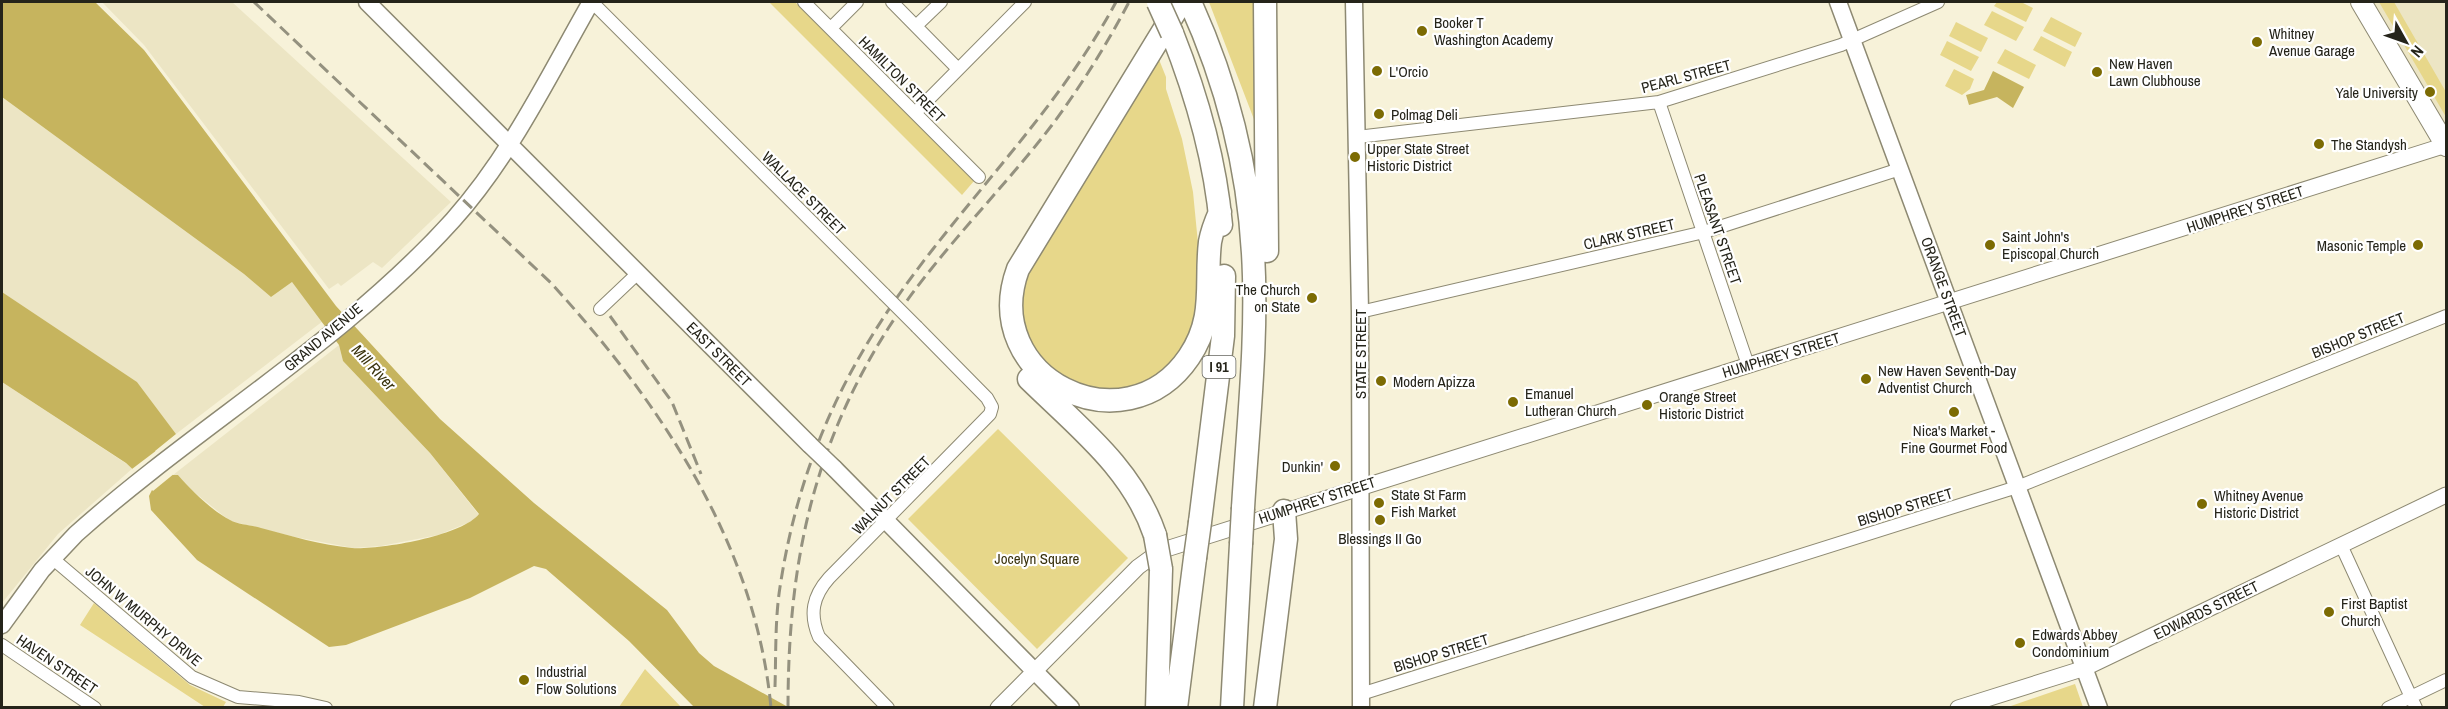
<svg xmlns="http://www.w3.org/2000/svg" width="2448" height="709" font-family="'Archivo Narrow',sans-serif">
<rect width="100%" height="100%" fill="#f7f2d9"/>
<path fill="#ece5c4" d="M102,2H232L451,202L382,268L373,262L341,286L338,283L329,289L144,45Z
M2361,2H2446V148Z
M2,97L244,274L271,297L292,282L323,321L176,434L137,382L2,292Z
M339,345L343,361L430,453L479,515L475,520L438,535L381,546L353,548L295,537L230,521L190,489L178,475H173Z
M2,382L133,468L58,534L2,603Z"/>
<path fill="#e7d78a" d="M769,2H795L974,181L962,195Z
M1209,2H1259L1255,122Z
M1997,2H2021L2033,8L2026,22L1994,6Z
M2379,2H2394L2446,92V117Z
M1992,11L2024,27L2016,41L1984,25Z
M2051,17L2082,33L2075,47L2043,31Z
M1956,22L1988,38L1981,52L1949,36Z
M2041,36L2072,52L2065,67L2033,50Z
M1947,41L1979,57L1971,71L1940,55Z
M2005,49L2036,65L2029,79L1997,63Z
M1158,57L1166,77V89L1182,139L1193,192L1201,274L1200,302L1184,351L1167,372L1123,391L1076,388L1034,356L1020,314L1024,275Z
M1954,69L1974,79L1970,89L1962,95L1945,86Z
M998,429L1128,558L1037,649L908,519Z
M94,603L190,685L226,702L223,707H205L80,625Z
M645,669L681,707H619Z
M2075,684L2083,707H2008Z"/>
<path fill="#c6b45e" d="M2,2H95L144,50L336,306L440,419L534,503L667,610L699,653L714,666L788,707H694L629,641L546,569L534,566L470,598L346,645L329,647L197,560L151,510L149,496L153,488L126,463L2,382V292L137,382L176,434L155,451L173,475H178C192,491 211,510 230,520C239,525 252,525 261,528C291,536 321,545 352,548C379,550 462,536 479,514L430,453L343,361L339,345L292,282L271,297L244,274L2,97Z
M1993,71L2024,87L2013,108L1997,97L1969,105L1966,95L1984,90Z"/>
<path fill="#f7f2d9" d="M157,450L175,473L153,491L132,469Z"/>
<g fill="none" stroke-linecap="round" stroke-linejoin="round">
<defs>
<path id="minor" d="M592,2L884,294
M804,2L979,177
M892,2L958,69
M916,26L941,2
M831,28L857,2
M1659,102L1748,365
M915,113L1025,2
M1357,137L1659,102L1841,45L1938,2
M600,309L638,273
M1360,312L1704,232L1900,169
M2341,545L2416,708
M52,558L192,677L238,697L299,702L326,708
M2,645L95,708
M1361,694L2017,487L2446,316
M888,708L819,637C809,614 813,596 829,578L990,414L992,407L987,398L917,327
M2388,708L2446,680"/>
<path id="tertiary" d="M998,708L1138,567L1160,551L2446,145
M1958,708L2085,668L2446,495"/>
<path id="secondary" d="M367,2L810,445
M1354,2L1360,312L1361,708
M1838,2L2099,708
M834,468L1071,708
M2,625L42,570L76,534C198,425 343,342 453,220C511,155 548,77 591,2"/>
<path id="primary" d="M2361,2L2446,146"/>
<path id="motorway" d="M1181,2L1018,269C978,378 1125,451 1189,357C1216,317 1205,284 1210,242C1212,231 1216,221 1220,212
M1190,2C1226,81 1248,166 1253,253C1258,337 1248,424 1243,508
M1265,2L1267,251
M1172,33C1197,96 1215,158 1221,225
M1029,379C1078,427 1133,469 1155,535
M1200,522L1223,336L1224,276
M1157,708L1161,569
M1176,708L1195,558
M1232,708L1241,544
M1265,708L1286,539L1284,511"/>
</defs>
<use href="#minor" stroke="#8d8972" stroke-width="14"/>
<use href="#tertiary" stroke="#8d8972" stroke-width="17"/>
<use href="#secondary" stroke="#8d8972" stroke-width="19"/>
<use href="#primary" stroke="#8d8972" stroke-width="22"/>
<use href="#motorway" stroke="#8d8972" stroke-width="25"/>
<use href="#minor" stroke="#fff" stroke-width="12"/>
<use href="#tertiary" stroke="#fff" stroke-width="15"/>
<use href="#secondary" stroke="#fff" stroke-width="16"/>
<use href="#primary" stroke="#fff" stroke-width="20"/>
<use href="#motorway" stroke="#fff" stroke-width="22"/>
<path stroke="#94917f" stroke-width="3" stroke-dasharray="12 6" stroke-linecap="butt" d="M254,2L551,283C659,401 756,544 771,708
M610,316L672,402L701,474
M775,687C776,654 775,619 780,587C800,455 851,353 933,249C997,167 1067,93 1116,2
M788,708C788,565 812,448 889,327C936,254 1000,193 1052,125C1081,86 1107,44 1129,2"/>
<defs>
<path id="minor-bridge" d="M884,294L917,327"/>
<path id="secondary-bridge" d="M810,445L834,468"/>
<path id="motorway-bridge" d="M1158,2L1172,33
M1155,535L1161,569
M1241,544L1243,508
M1195,558L1200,522"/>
</defs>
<use href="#minor-bridge" stroke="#8d8972" stroke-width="14" stroke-linecap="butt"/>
<use href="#secondary-bridge" stroke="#8d8972" stroke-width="19" stroke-linecap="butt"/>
<use href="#motorway-bridge" stroke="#8d8972" stroke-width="25" stroke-linecap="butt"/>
<use href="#minor-bridge" stroke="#fff" stroke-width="12"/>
<use href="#secondary-bridge" stroke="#fff" stroke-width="16"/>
<use href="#motorway-bridge" stroke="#fff" stroke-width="22"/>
</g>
<g fill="#7c6b03" stroke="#fff" stroke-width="2">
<circle cx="1422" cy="31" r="6"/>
<circle cx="2257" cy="42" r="6"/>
<circle cx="1377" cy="71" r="6"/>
<circle cx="2097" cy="72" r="6"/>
<circle cx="2430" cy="92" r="6"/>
<circle cx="1379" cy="114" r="6"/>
<circle cx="2319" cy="144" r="6"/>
<circle cx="1355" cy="157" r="6"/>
<circle cx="1990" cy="245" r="6"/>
<circle cx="2418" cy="245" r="6"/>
<circle cx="1312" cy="298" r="6"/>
<circle cx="1866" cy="379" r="6"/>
<circle cx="1381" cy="381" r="6"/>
<circle cx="1513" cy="402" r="6"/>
<circle cx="1647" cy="405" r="6"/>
<circle cx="1954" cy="412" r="6"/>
<circle cx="1335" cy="466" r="6"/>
<circle cx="1379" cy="503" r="6"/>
<circle cx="2202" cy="504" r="6"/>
<circle cx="1380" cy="520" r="6"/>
<circle cx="2329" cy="612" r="6"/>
<circle cx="2020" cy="643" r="6"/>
<circle cx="524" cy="680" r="6"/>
</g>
<g text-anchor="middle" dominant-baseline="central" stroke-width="4.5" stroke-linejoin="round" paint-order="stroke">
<rect fill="#fff" stroke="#66665f" stroke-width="1.5" x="1202.5" y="356" width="33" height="22" rx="4.5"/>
<g font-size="14" font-weight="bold" fill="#25241a">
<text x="1219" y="367">I 91</text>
</g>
<g font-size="15" fill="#25241a" stroke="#fff" text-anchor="start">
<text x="1434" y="22">Booker T<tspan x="1434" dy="17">Washington Academy</tspan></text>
<text x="2269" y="33">Whitney<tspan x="2269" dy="17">Avenue Garage</tspan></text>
<text x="2109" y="63">New Haven<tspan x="2109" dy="17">Lawn Clubhouse</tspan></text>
<text x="1389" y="71">L'Orcio</text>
<text x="2418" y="92" text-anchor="end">Yale University</text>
<text x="1391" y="114">Polmag Deli</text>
<text x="2331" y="144">The Standysh</text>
<text x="1367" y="148">Upper State Street<tspan x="1367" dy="17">Historic District</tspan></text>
<text x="2002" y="236">Saint John's<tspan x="2002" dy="17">Episcopal Church</tspan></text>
<text x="2406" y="245" text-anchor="end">Masonic Temple</text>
<text x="1300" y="289" text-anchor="end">The Church<tspan x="1300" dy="17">on State</tspan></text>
<text x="1878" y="370">New Haven Seventh-Day<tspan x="1878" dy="17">Adventist Church</tspan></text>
<text x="1393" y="381">Modern Apizza</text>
<text x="1525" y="393">Emanuel<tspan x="1525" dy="17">Lutheran Church</tspan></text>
<text x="1659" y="396">Orange Street<tspan x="1659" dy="17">Historic District</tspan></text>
<text x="1954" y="430" text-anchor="middle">Nica's Market -<tspan x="1954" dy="17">Fine Gourmet Food</tspan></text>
<text x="1323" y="466" text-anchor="end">Dunkin'</text>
<text x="1391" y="494">State St Farm<tspan x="1391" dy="17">Fish Market</tspan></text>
<text x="2214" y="495">Whitney Avenue<tspan x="2214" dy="17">Historic District</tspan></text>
<text x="1380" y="538" text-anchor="middle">Blessings II Go</text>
<text x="2341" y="603">First Baptist<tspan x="2341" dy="17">Church</tspan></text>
<text x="2032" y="634">Edwards Abbey<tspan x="2032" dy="17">Condominium</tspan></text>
<text x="536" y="671">Industrial<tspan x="536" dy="17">Flow Solutions</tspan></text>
</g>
<g font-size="15" fill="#25241a" stroke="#fff">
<text transform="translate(1686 76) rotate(-15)">PEARL STREET</text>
<text transform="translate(902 79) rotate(45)">HAMILTON STREET</text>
<text transform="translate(804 193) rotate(45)">WALLACE STREET</text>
<text transform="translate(2245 209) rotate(-18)">HUMPHREY STREET</text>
<text transform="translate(1718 229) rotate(71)">PLEASANT STREET</text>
<text transform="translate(1629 234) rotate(-13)">CLARK STREET</text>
<text transform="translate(1944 287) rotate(70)">ORANGE STREET</text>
<text transform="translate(2358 335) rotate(-22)">BISHOP STREET</text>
<text transform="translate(323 337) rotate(-40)">GRAND AVENUE</text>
<text transform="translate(719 354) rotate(45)">EAST STREET</text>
<text transform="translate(1360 354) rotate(-90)">STATE STREET</text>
<text transform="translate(1781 355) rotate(-17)">HUMPHREY STREET</text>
<text transform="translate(891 495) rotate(-45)">WALNUT STREET</text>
<text transform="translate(1317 500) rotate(-18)">HUMPHREY STREET</text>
<text transform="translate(1905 507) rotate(-17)">BISHOP STREET</text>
<text transform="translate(2206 610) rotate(-26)">EDWARDS STREET</text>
<text transform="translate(144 616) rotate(40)">JOHN W MURPHY DRIVE</text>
<text transform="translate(1441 653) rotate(-17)">BISHOP STREET</text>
<text transform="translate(57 664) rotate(34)">HAVEN STREET</text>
</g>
<g font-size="15" fill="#3a320d" stroke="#fff">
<text x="1037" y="558">Jocelyn Square</text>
</g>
<g font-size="16" font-style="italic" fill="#3b340e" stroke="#fff">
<text transform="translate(374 367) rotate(47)">Mill River</text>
</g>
</g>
<rect width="2448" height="709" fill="none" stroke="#25241a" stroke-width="6"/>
<g transform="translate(2406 42) rotate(130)" stroke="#ffffff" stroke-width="4.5" paint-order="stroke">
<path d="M0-4.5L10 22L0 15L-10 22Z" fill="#25241a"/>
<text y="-9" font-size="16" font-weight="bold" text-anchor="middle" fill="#25241a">N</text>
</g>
</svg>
